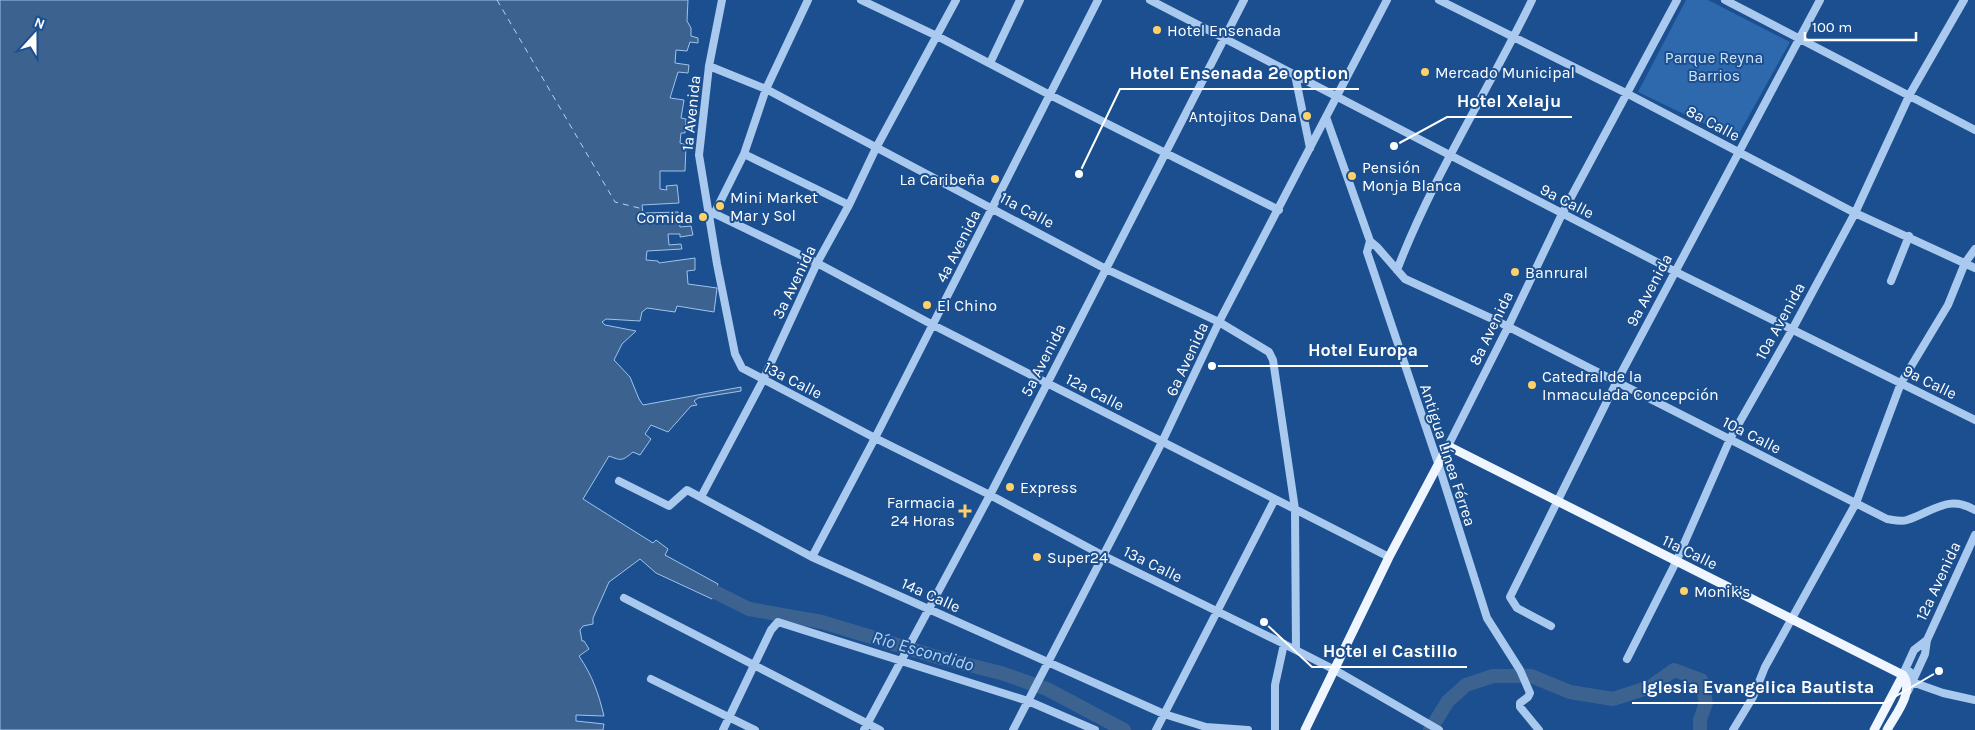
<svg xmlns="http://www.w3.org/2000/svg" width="1975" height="730" font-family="Karla,sans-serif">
<rect width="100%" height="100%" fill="#1b4f8f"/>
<path fill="#2e69ad" d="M1686,0H1708L1790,42L1736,139L1638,92Z"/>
<path fill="#3c6290" stroke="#9cc4f0" d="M0,0H688L687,21L691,28V36L698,38V43L690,42L687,51L676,50L675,63L689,65L688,73L678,72L670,98L684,100L681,118L686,119L685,133H681L680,143L686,145L685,171H660V189L667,190L666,186L677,185L679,203L642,205L643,213L678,212L680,227L691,226L693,235L680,237V234H668L669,245L681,244L682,249L647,251L646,260L658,261L659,263L695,258V270L687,271L688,284L717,288L714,312L677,306L675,312L647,308L642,312L640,321L606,319L602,322L605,325L636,331L622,344L614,360L630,377L639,399L643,405L741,387V391L698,398L694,401L697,405L691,406L668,432L651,425L645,434L651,439L640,455L633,452C622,461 622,461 609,456L583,499L653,543L656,540L668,549L665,555L718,584L712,599L656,573L640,559L609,582L593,618V624L583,626L580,630L582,641H584L589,649L579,656C593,677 598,692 604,716L576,715V721L604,724L603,730H0Z"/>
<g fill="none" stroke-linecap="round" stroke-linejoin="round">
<path stroke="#3c6290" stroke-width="14" d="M715,592L749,609L822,622L937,657L1001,673L1047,689L1124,730
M1430,730L1448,701L1466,685L1493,676H1531L1570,692L1613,699L1650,687L1674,670L1701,680L1706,703L1700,720V730"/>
<path stroke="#b5d3f5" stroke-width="1" stroke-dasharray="6 5" stroke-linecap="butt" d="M497,0L615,202L643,209"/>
<path stroke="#a9c9ee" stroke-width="8" d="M722,0L709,66L699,155L717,264L735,354L742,368L875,438L990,495L1102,555L1284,644L1333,669L1439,730
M861,0L937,36L1050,95L1279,210
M1150,0L1674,271L1975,420
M1439,0L1628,94L1855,213L1975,268
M1725,0L1975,130
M990,63L1020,0
M709,66L766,89L1106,269L1219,322L1269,352L1273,360L1295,509L1296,650
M1295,75L1310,148
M1326,117L1370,241L1367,252L1439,466L1487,618L1520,670L1530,693L1528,697L1520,703V707L1539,730
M744,154L849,205
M709,211L817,263L933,325L1389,557
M714,214L744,154L766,89L808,0
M1370,241L1377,247L1405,279L1497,321L1887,519C1894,520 1901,522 1907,520C1933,512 1947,494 1975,510
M1397,270C1433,176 1488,91 1532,0
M1891,281L1909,236
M1448,446L1508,327L1562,214L1677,0
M619,481L669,506L687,490L812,557L1164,714L1206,727L1248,730
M701,497L763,380L817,263L849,205L876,148L956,0
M812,557L875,438L1098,0
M624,598L880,730
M1551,626L1517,608L1510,597L1617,381L1820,0
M1627,659L1676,562L1730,439L1792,330L1855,213L1910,94L1964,0
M1906,668L1910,672L1912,682L1943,693L1975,700
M1904,672L1914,650L1927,640
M651,679L755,730
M1908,691L1925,654L1927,640L1975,535
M723,730L771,630L778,622L1028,701L1095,730
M864,730L990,495L1244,0
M1013,730L1162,442L1219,322L1387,0
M1156,730L1275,499
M1275,730V685L1284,644
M1733,730L1753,697L1765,667L1856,503L1901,383L1948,305L1965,263L1975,249"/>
<path stroke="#f0f6ff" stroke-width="9" d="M1305,730L1389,557L1448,446L1903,675C1915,692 1895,715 1887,730
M1874,730L1903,675"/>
</g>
<g fill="#ffd166" stroke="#1b4f8f" stroke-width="2">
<circle cx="1157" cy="30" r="5"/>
<circle cx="1425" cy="72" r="5"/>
<circle cx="1307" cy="116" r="5"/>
<circle cx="1352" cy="176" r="5"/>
<circle cx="995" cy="179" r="5"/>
<circle cx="720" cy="206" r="5"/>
<circle cx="703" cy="217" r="5"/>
<circle cx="1515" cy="272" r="5"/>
<circle cx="927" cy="305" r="5"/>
<circle cx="1532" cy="385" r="5"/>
<circle cx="1010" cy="487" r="5"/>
<path d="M962.5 503.5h5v5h5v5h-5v5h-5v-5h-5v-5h5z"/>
<circle cx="1037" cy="557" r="5"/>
<circle cx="1684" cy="591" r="5"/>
</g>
<g text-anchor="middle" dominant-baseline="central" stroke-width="4" stroke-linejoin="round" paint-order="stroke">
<g font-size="16" fill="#fff" stroke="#1b4f8f" text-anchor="start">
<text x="1167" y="30">Hotel Ensenada</text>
<text x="1435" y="72">Mercado Municipal</text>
<text x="1297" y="116" text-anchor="end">Antojitos Dana</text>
<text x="1362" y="167">Pensión<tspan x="1362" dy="18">Monja Blanca</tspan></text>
<text x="985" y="179" text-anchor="end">La Caribeña</text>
<text x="730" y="197">Mini Market<tspan x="730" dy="18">Mar y Sol</tspan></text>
<text x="693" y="217" text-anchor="end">Comida</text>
<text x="1525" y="272">Banrural</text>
<text x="937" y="305">El Chino</text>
<text x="1542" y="376">Catedral de la<tspan x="1542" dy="18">Inmaculada Concepción</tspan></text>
<text x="1020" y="487">Express</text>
<text x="955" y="502" text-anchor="end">Farmacia<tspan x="955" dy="18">24 Horas</tspan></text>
<text x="1047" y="557">Super24</text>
<text x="1694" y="591">Monik's</text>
</g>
<g font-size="16" fill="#cfe3fa" stroke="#1b4f8f">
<text x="1714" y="57">Parque Reyna<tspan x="1714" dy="18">Barrios</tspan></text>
</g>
<g font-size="16" fill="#fff" stroke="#1b4f8f">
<text transform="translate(691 113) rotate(-84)">1a Avenida</text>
<text transform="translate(1713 123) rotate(28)">8a Calle</text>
<text transform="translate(1567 201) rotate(27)">9a Calle</text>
<text transform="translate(1027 210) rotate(28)">11a Calle</text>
<text transform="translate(958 246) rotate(-63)">4a Avenida</text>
<text transform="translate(794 282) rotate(-64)">3a Avenida</text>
<text transform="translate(1649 290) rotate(-62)">9a Avenida</text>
<text transform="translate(1780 321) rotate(-61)">10a Avenida</text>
<text transform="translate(1491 328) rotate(-64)">8a Avenida</text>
<text transform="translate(1187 359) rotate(-65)">6a Avenida</text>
<text transform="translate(1043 360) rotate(-63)">5a Avenida</text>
<text transform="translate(793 380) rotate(27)">13a Calle</text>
<text transform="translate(1930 382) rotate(26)">9a Calle</text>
<text transform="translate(1095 392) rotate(27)">12a Calle</text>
<text transform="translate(1752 435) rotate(27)">10a Calle</text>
<text transform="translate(1448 455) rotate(72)">Antigua Línea Férrea</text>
<text transform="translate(1690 552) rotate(26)">11a Calle</text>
<text transform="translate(1153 564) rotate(26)">13a Calle</text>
<text transform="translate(1938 581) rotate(-65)">12a Avenida</text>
<text transform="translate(931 595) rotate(24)">14a Calle</text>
</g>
<g font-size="18" font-style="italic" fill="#b5d3f5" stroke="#1b4f8f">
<text transform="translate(923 651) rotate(16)">Río Escondido</text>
</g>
</g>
<path fill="none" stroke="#fff" stroke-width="2" d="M1079 174L1120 89H1359M1394 146L1447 117H1572M1212 366L1298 366H1428M1264 622L1312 667H1467M1939 671L1884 703H1632"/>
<g fill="#fff" stroke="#1b4f8f" stroke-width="2">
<circle cx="1079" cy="174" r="5"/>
<circle cx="1394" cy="146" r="5"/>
<circle cx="1212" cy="366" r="5"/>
<circle cx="1264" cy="622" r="5"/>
<circle cx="1939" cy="671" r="5"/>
</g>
<g font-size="18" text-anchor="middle" font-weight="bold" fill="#fff" stroke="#1b4f8f" stroke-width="4" stroke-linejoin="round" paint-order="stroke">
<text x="1239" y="79">Hotel Ensenada 2e option</text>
<text x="1509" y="107">Hotel Xelaju</text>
<text x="1363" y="356">Hotel Europa</text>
<text x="1390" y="657">Hotel el Castillo</text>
<text x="1758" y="693">Iglesia Evangelica Bautista</text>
</g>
<g transform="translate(35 35) rotate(21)" stroke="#1b4f8f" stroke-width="4" paint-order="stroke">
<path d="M0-4L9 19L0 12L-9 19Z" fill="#ffffff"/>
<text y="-8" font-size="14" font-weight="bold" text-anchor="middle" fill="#ffffff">N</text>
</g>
<path d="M1805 32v8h111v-8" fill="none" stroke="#ffffff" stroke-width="2.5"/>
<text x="1812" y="32" font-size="15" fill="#ffffff" stroke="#1b4f8f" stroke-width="4" paint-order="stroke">100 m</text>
</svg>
